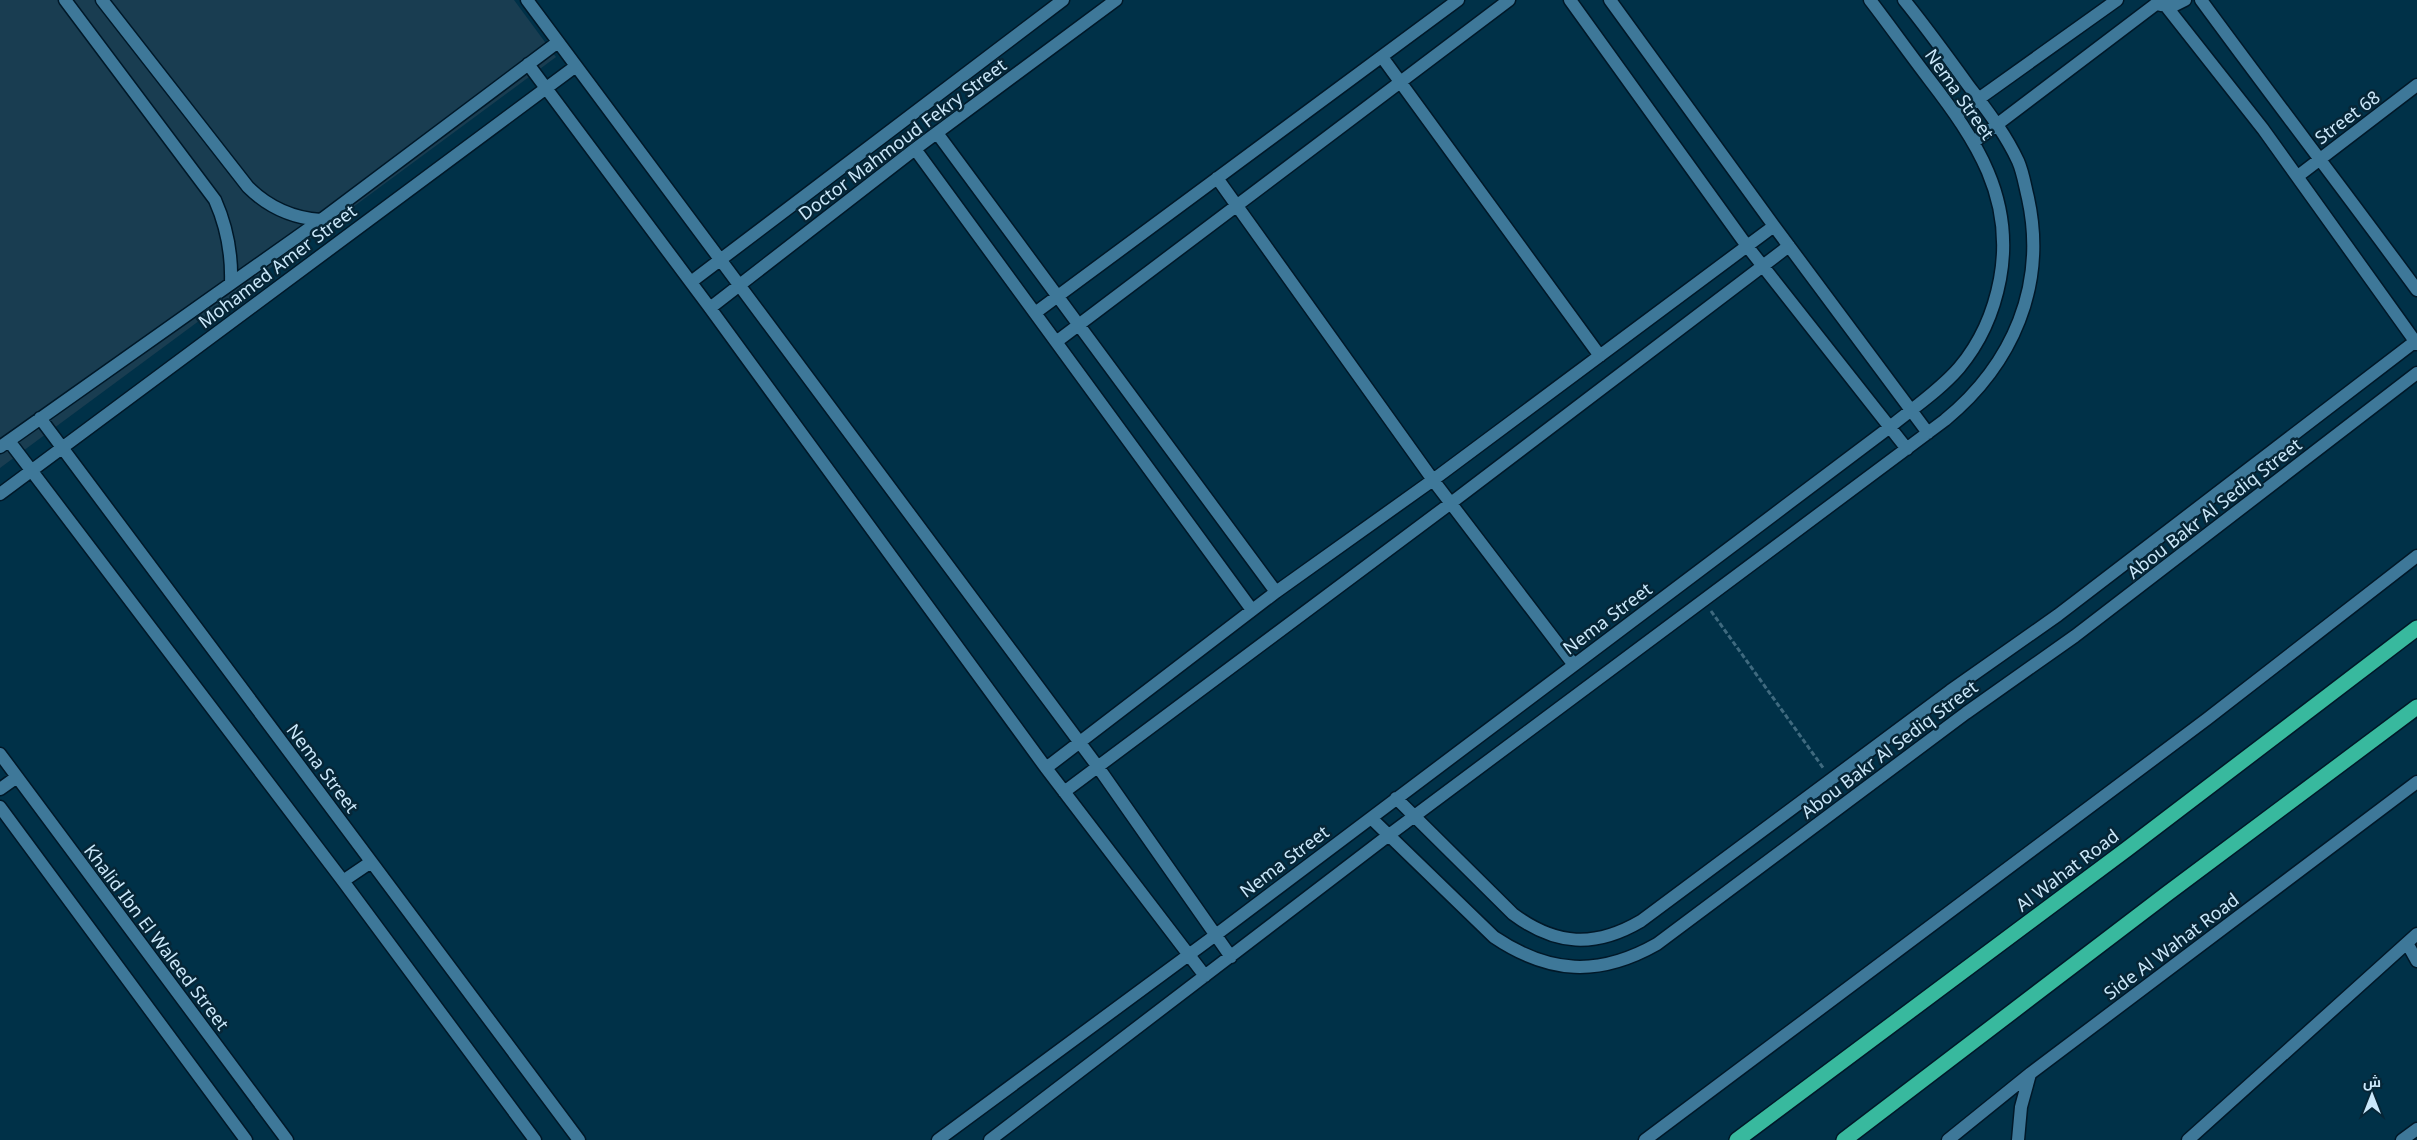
<svg xmlns="http://www.w3.org/2000/svg" width="2417" height="1140" font-family="'Noto Sans',Cairo,sans-serif">
<rect width="100%" height="100%" fill="#003148"/>
<path fill="#193d51" d="M0,0H514L556,57L0,468Z"/>
<g fill="none" stroke-linecap="round" stroke-linejoin="round">
<defs>
<path id="minor" d="M65,0L215,200C227,227 232,253 231,283
M102,0L248,187C269,208 292,218 321,220
M527,0L1098,767L1231,957
M1570,0L1747,246L1907,449
M1610,0L1774,226L1928,433
M2201,0C2272,97 2346,193 2417,290
M2161,5L2173,6L2185,0
M2166,6L2263,129L2417,344
M1382,57L1600,356
M528,64L710,308L1046,768L1205,976
M1956,115L2117,0
M937,133L1276,592
M1974,142L2156,4
M915,149L1252,610
M2298,176L2417,85
M1217,178L1433,480L1574,665
M691,282L1063,0
M710,308L915,149L1116,0
M1035,313L1458,0
M1056,342L1509,0
M40,418L579,1140
M9,441L343,881L535,1140
M0,447L321,220L558,42
M0,494L576,66
M0,754L287,1140
M1046,768L1276,592L1433,480L1774,226
M0,789L17,777
M1064,792L1451,503L1789,246
M1396,798L1513,914C1556,946 1595,948 1641,921L1950,691L2058,615L2417,340
M0,807L246,1140
M1371,818L1494,937C1549,974 1599,977 1657,944L1966,713L2075,636L2417,373
M343,881L371,862
M2407,943L2417,961
M938,1140L1217,934L1890,427C1913,408 1939,391 1959,368C1980,343 1994,311 2000,279C2015,198 1976,140 1929,79C1909,53 1890,26 1870,0
M990,1140L1389,835L1945,420C2013,364 2047,285 2028,198C2025,186 2023,172 2018,161C2005,133 1986,109 1968,85C1947,56 1926,27 1904,0
M1645,1140L2207,719L2417,556
M1948,1140L2031,1073L2417,782
M2018,1140L2021,1107L2030,1074
M2188,1140L2417,934
M2402,1140L2417,1129"/>
<path id="highway" d="M1737,1140L2127,849L2417,628
M1844,1140L2168,893L2417,707"/>
</defs>
<use href="#minor" stroke="#001828" stroke-width="15"/>
<use href="#highway" stroke="#001828" stroke-width="18"/>
<path stroke="#3f6a7f" stroke-width="3" stroke-dasharray="5 2.5" stroke-linecap="butt" d="M1711,611L1824,769"/>
<use href="#minor" stroke="#3e7899" stroke-width="12"/>
<use href="#highway" stroke="#38b99e" stroke-width="15"/>
</g>
<g text-anchor="middle" dominant-baseline="central" stroke-width="5" stroke-linejoin="round" paint-order="stroke">
<g font-size="18" fill="#cbe8fa" stroke="#062637">
<text transform="translate(1960 94) rotate(55)">Nema Street</text>
<text transform="translate(2347 117) rotate(-37)">Street 68</text>
<text transform="translate(902 139) rotate(-37)">Doctor Mahmoud Fekry Street</text>
<text transform="translate(277 266) rotate(-37)">Mohamed Amer Street</text>
<text transform="translate(2214 508) rotate(-38)">Abou Bakr Al Sediq Street</text>
<text transform="translate(1607 618) rotate(-37)">Nema Street</text>
<text transform="translate(1889 749) rotate(-37)">Abou Bakr Al Sediq Street</text>
<text transform="translate(323 768) rotate(53)">Nema Street</text>
<text transform="translate(1284 861) rotate(-37)">Nema Street</text>
<text transform="translate(2067 870) rotate(-37)">Al Wahat Road</text>
<text transform="translate(157 937) rotate(53)">Khalid Ibn El Waleed Street</text>
<text transform="translate(2171 946) rotate(-37)">Side Al Wahat Road</text>
</g>
</g>
<g transform="translate(2372 1095)" stroke="#062637" stroke-width="4" paint-order="stroke">
<path d="M0-4L9 19L0 12L-9 19Z" fill="#cbe8fa"/>
<text y="-8" font-size="14" font-weight="bold" text-anchor="middle" fill="#cbe8fa">ش</text>
</g>
</svg>
